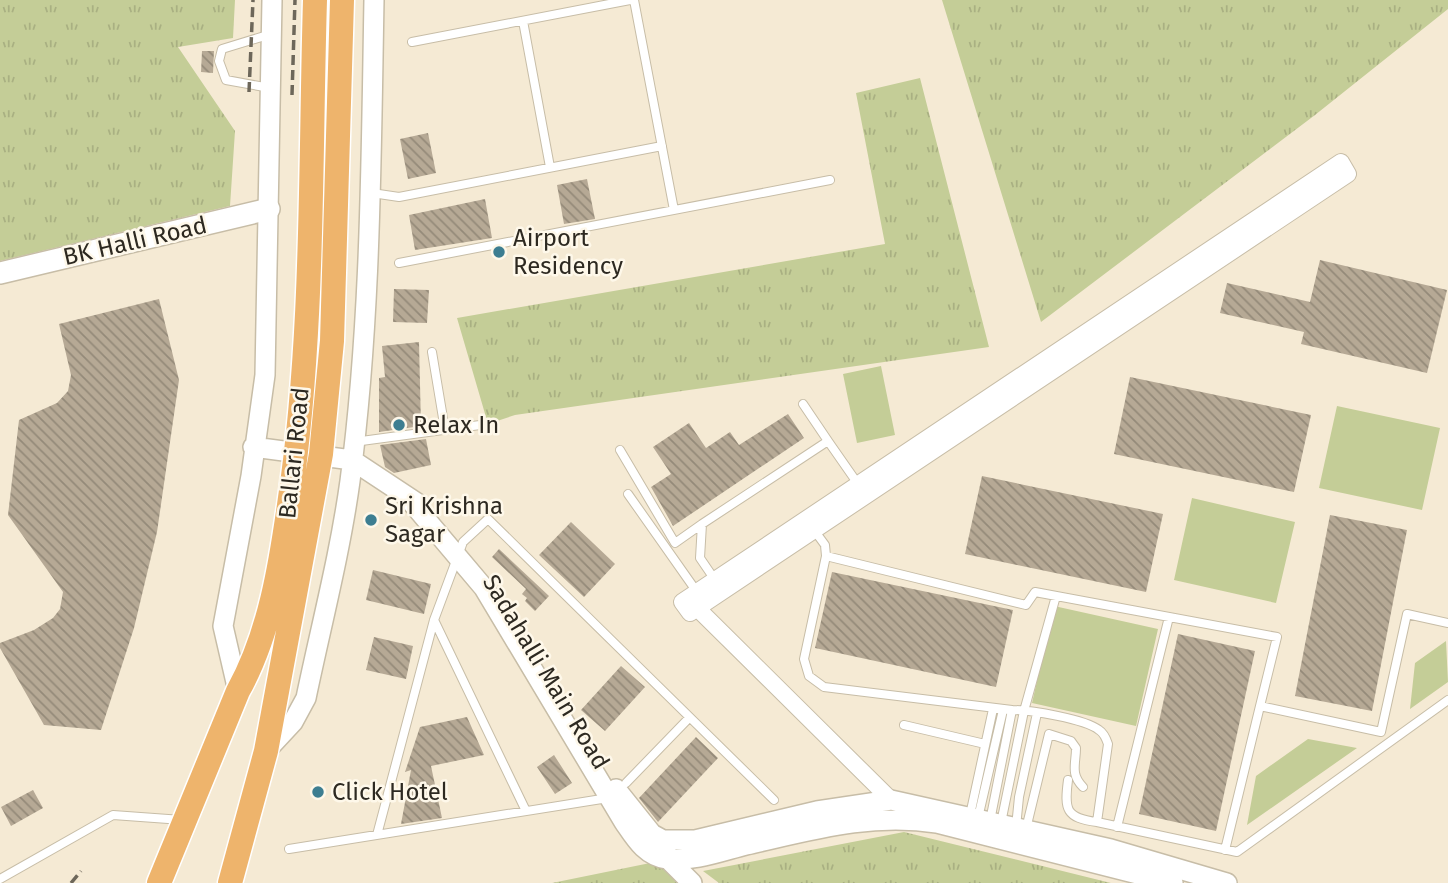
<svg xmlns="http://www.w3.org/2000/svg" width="1448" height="883" font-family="'Fira Sans',sans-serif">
<defs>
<pattern id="grass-tufts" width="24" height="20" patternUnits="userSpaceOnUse" patternTransform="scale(1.75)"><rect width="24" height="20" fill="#c4cd97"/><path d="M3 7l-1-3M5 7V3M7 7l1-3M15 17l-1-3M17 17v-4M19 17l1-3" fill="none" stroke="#a9b082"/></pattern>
<pattern id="building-back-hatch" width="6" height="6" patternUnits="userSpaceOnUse" patternTransform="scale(1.75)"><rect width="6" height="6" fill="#b6a995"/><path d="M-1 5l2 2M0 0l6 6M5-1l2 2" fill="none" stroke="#948a79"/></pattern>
</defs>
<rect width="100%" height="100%" fill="#f5ead4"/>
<path fill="url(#grass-tufts)" d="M0,0H235L233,38L178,47L235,131L230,206L0,261Z
M942,0H1448V9L1315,115L1041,322Z
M920,78L989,347L515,415L488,424L457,318L885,244L856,93Z
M904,832L1111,883H719L703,871Z
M655,862L679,883H552Z"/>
<path fill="#c4cd97" d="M881,366L895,435L857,443L843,374Z
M1337,406L1440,428L1422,510L1319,488Z
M1192,498L1295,522L1276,603L1174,580Z
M1054,606L1158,629L1136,726L1032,703Z
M1446,641L1448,682L1410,709L1415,663Z
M1308,739L1357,748L1247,825L1256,776Z"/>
<path fill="url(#building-back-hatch)" d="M202,51H214L213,73L201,72Z
M428,133L436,173L408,179L400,139Z
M587,179L595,219L564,224L557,185Z
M485,199L492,238L415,250L409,215Z
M1320,260L1447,290L1427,373L1301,344L1304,332L1220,313L1227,283L1310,302Z
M394,289L429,290L427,323L393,322Z
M159,299L179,380L157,532L134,628L101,730L44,725L0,648V643L34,630L53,618L60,609L63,592L8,515L19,420L57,403L68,391L71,375L59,324Z
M419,342L421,426L379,432V378L385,377L382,346Z
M1130,377L1311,415L1294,492L1114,454Z
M788,414L804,438L673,526L651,487L671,474L653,447L689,423L706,448L730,432L739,445Z
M426,439L431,465L394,473L385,467L380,445Z
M982,476L1163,514L1146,592L965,554Z
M1330,515L1407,530L1372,711L1295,696Z
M571,522L615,564L584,597L539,555Z
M499,549L549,596L535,611L525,601L527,598L522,594L526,589L492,557Z
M373,570L431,584L424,614L366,600Z
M832,572L1013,610L996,687L815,648Z
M1178,634L1255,651L1216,831L1139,814Z
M374,637L413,646L406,679L366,670Z
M621,666L645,687L605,731L581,710Z
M467,717L484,755L431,766L442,818L401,824L411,770L405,772L420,727Z
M696,737L718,758L658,822L639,798Z
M554,755L572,783L555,794L537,767Z
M33,790L43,808L11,826L1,807Z"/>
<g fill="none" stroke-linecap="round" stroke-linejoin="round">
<defs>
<path id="service" d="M634,0L674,210
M523,21L550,167
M412,42L630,0
M270,88L226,80L219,61L222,49L271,34
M372,193L399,197L662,146
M399,263L830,180
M432,352L445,430
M803,404L828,441
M354,442L480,425
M620,450L675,543L702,524
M628,494L697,592
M814,530L825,545L826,556L804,659L809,676L824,687L1012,710
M826,556L1026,605L1035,592L1277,637L1260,706
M715,580L700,558L702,524L828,441L858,484
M434,620L526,811
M904,725L985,744
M1068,780C1064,810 1066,818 1097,822
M626,783L689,718
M970,815L993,709
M978,818L1003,710
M990,821L1012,710C1031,710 1085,719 1099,730C1104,733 1106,738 1108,744L1097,822L1237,852L1448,700
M1001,823L1024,711L1056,596
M1016,827L1019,797L1037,713
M1117,827L1169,617
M1026,829L1049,734L1071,741L1076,748C1076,764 1070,774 1083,787
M377,835L434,620L463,542L488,519L774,800
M289,849L608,798
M1225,850L1260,706L1381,732L1407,614L1448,623
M0,879L113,815L182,820"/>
<path id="minor" d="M1341,162L1348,174L690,613L682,602Z
M697,608L891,800"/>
<path id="tertiary" d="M253,447L352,460L417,503
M408,498L484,588L624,822C635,838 645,856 667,859C693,862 722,851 746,845C813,830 869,813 937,823L1173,883
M238,691L223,626L251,476L265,375L272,0
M266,751L293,722L306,698C321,626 340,554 350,481C371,321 371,160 374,0
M616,789L652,834L663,840L668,859L692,883
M663,840H695L817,811L891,800L1111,849L1227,883"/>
<path id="secondary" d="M0,273L269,209"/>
<path id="trunk" d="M159,883L238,691C270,634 281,563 290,498C314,333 310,166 315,0
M230,883L266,751L321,454L332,341L342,0"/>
</defs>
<use href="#service" stroke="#c7bda7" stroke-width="10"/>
<use href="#minor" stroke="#c7bda7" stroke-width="18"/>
<use href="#tertiary" stroke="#c7bda7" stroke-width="22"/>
<use href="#secondary" stroke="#c7bda7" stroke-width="24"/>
<use href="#trunk" stroke="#fff" stroke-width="27"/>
<use href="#service" stroke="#fff" stroke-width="8"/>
<use href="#minor" stroke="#fff" stroke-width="16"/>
<use href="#tertiary" stroke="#fff" stroke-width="19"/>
<use href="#secondary" stroke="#fff" stroke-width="21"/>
<use href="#trunk" stroke="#eeb46c" stroke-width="24"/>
<path stroke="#6d675a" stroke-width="3.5" stroke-dasharray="10 5" stroke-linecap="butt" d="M249,92L253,0
M292,95L295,0
M71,883L81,871"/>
</g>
<g fill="#3d7e91" stroke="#fef8ea" stroke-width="2.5">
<circle cx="499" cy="252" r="7"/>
<circle cx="399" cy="425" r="7"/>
<circle cx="371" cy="520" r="7"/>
<circle cx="318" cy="792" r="7"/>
</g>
<g text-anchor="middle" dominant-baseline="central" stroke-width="5" stroke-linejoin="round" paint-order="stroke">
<g font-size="24" fill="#2d2921" stroke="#fef8ea" text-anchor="start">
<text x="513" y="238">Airport<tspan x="513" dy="28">Residency</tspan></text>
<text x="413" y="425">Relax In</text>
<text x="385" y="506">Sri Krishna<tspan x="385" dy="28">Sagar</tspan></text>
<text x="332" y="792">Click Hotel</text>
</g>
<g font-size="24" fill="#2d2921" stroke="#fef8ea">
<text transform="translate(135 241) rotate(-13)">BK Halli Road</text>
<text transform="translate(294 453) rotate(-84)">Ballari Road</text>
<text transform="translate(546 672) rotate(59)">Sadahalli Main Road</text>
</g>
</g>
</svg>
